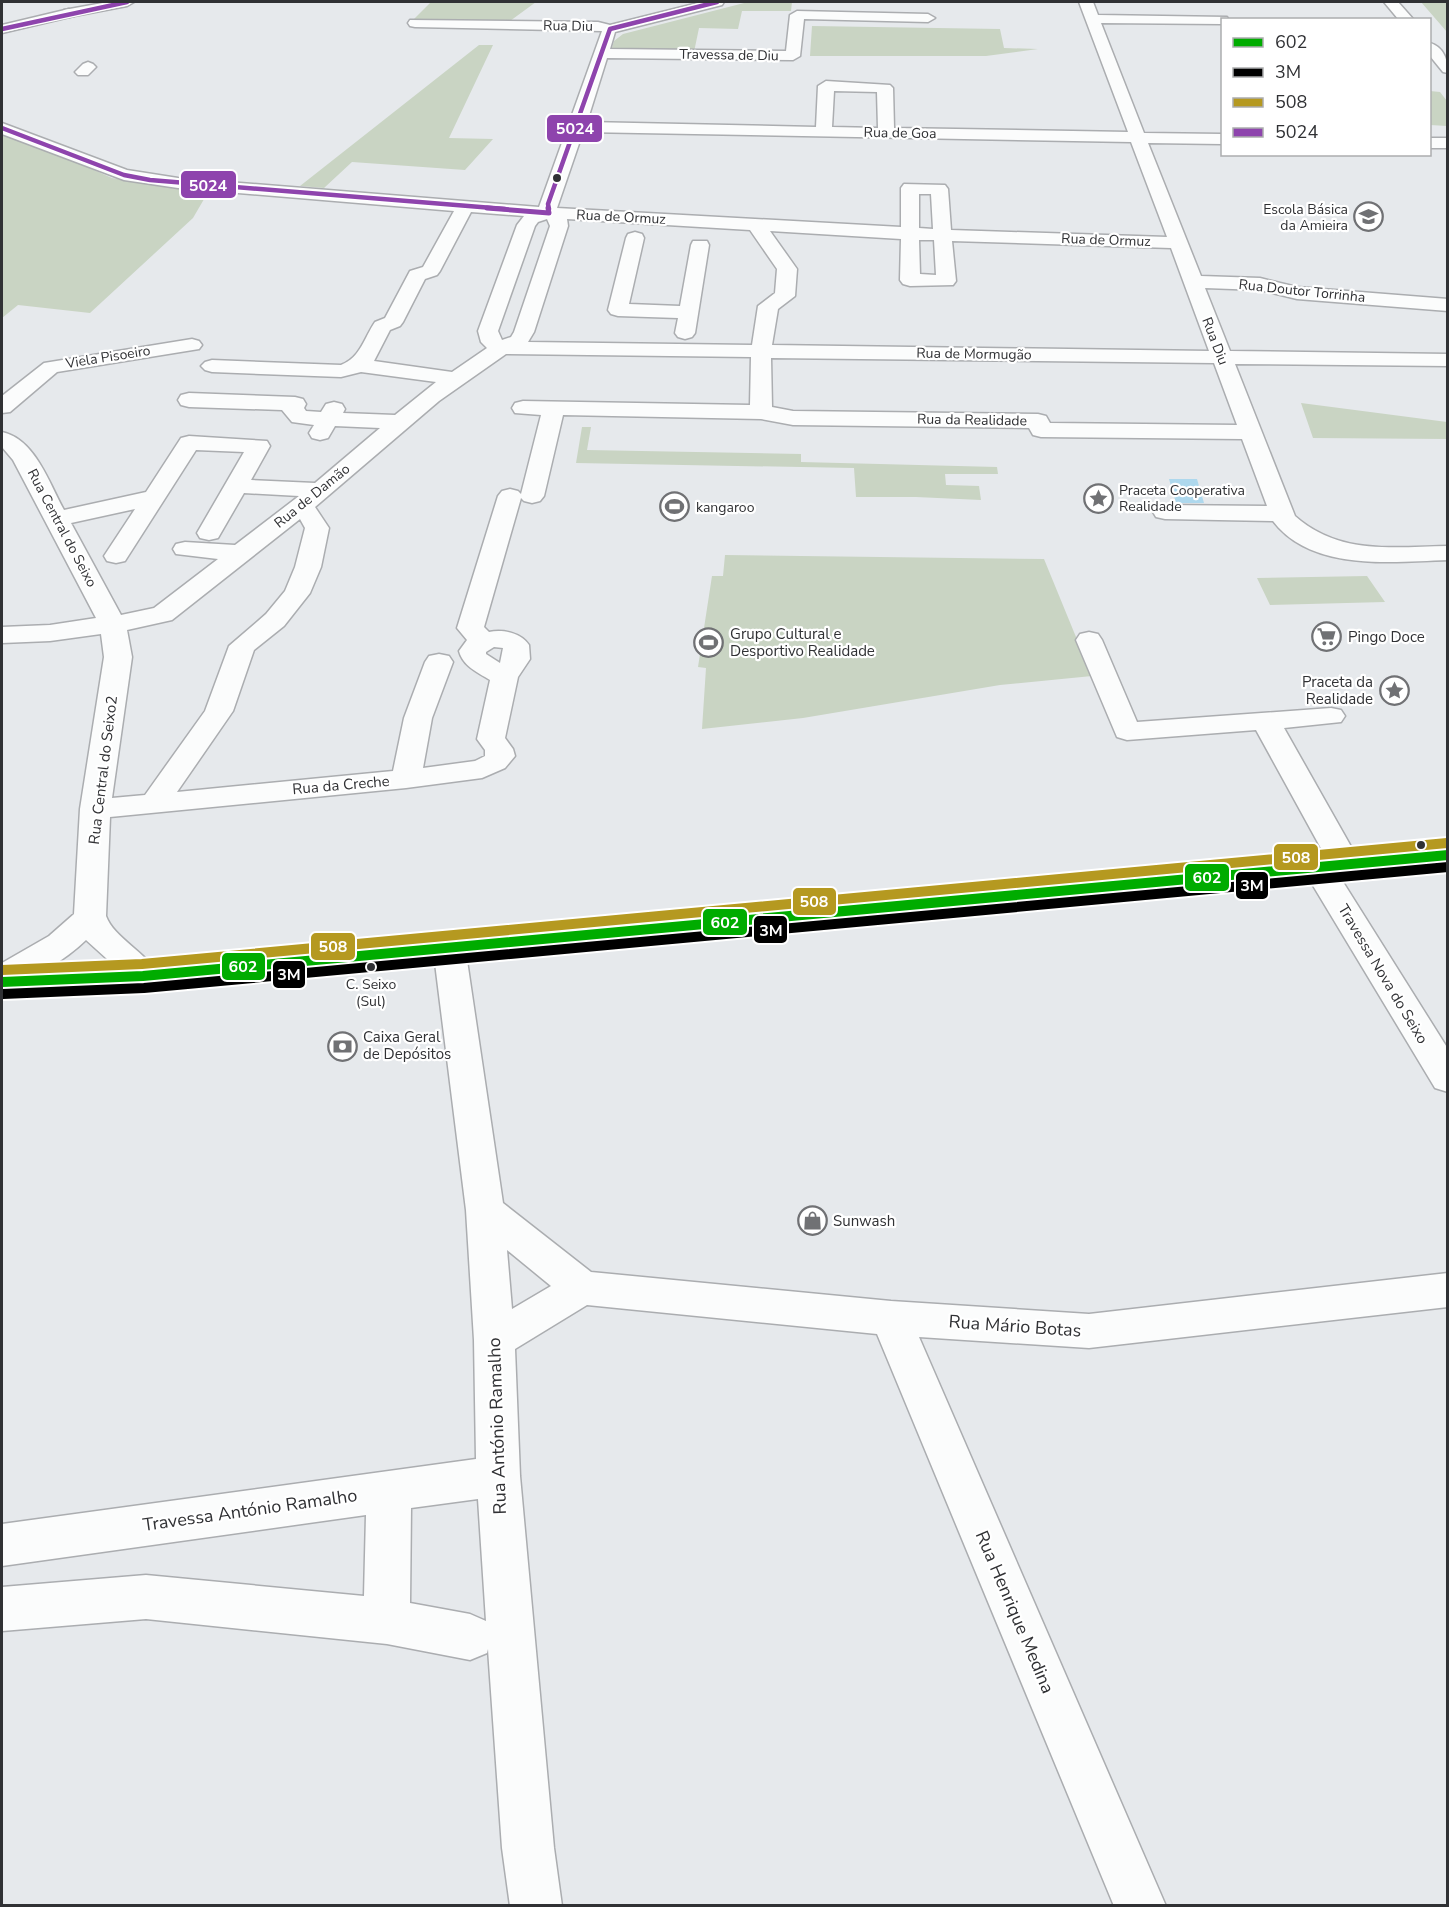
<svg xmlns="http://www.w3.org/2000/svg" width="1449" height="1907" font-family="'Nunito Sans',sans-serif">
<rect width="100%" height="100%" fill="#e6e9ec"/>
<path fill="#c9d4c3" d="M431,2H536L510,21L413,20Z
M748,2H792L791,11H742L738,29L699,28L694,52L611,51L614,41L623,34Z
M1421,2H1447V32Z
M812,26L1000,29L1004,48L1038,49L986,56H810Z
M479,45H493L449,138L493,139L465,170L352,162L324,188L300,186Z
M1430,91L1440,92L1447,101V126L1430,125Z
M2,132L46,149L112,178L207,194L193,218L90,313L18,305L2,318Z
M1301,403L1447,422V443L1446,439L1313,438Z
M582,427H591L587,450L801,454V462L997,467L998,474H945L946,485L979,486L981,500L916,497H856L854,468L576,463Z
M725,555L1044,559L1092,676L1000,685L803,718L702,729L706,668L698,667L712,576H723Z
M1367,576L1385,602L1270,605L1257,578Z"/>
<path fill="#aed8ed" d="M1169,479H1197L1204,503H1176Z"/>
<g fill="none" stroke-linecap="round" stroke-linejoin="round">
<defs>
<path id="minor" d="M702,2H724L722,5L615,32L610,49L786,51L790,15L797,11L928,14L935,18L928,22L804,19L800,56L793,60L607,58L587,122L816,127L818,86L826,81L890,85L893,88L894,128L1128,132L1079,2H1093L1098,15L1227,17L1229,20H1222V24L1101,23L1144,133L1222,134V144L1148,143L1201,276L1260,278L1297,287L1448,299V311L1297,299L1260,290L1205,288L1230,351L1448,354V366L1235,364L1295,516C1339,555 1392,547 1448,546V560C1392,562 1312,572 1273,521L1165,519L1156,517L1153,512L1156,507L1165,505L1267,506L1242,439L1041,437L1033,435L1029,428L793,425L761,419L563,415L544,496L540,501L532,503L524,501L521,498L484,627L489,632C503,629 521,633 529,645L530,659L518,677L505,738L513,749L515,756L505,768L482,778L406,788L110,817L106,916C114,938 146,952 160,976L155,984L143,988L131,984L117,968L86,940C67,959 28,983 2,989V963L49,936L74,914L80,809L104,657L101,634L50,641L2,643V627L50,625L96,618L13,460L2,447V432C35,439 49,483 64,510L146,492L181,438L189,436L267,441L270,446L251,480L315,483L380,428L335,426L328,438L320,440L312,438L309,433L314,425L292,422L282,410L189,407L181,405L178,400L181,395L189,393L295,397L303,399L306,404L304,408L306,411L321,412L326,404L334,402L342,404L345,409L343,413L395,415L436,382L361,372L341,377L212,372L205,370L201,366L205,362L212,360L341,365C361,357 364,338 375,322L385,318L410,271L423,267L454,211L178,188L124,180L2,134V123L127,170L178,178L539,207L602,31L415,27L410,26L408,23L410,20L598,22L610,25ZM834,91L877,92L878,128L832,127ZM583,132L1131,142L1167,237L951,230L948,189L945,185L904,184L901,188V227L557,208ZM919,194H931L933,229L919,228ZM471,212L524,216L517,225L478,331L481,342L487,348L452,372L374,361L390,330L400,326L403,322L425,279L437,275L440,271ZM547,219L550,226L514,332L511,337L502,340L498,331L535,226L538,222ZM567,219L750,230L777,269L775,293L758,306L752,345L528,342L534,332L568,226ZM770,231L901,239L900,280L903,284L910,286L953,285L956,281L952,241L1171,248L1209,351L772,345L778,309L795,296L797,269ZM919,240H934L936,275L920,274ZM506,354L751,357L750,405L523,401L515,403L512,408L515,413L541,415L521,494L518,491L510,489L502,491L498,496L457,628L467,640L459,651C463,666 477,672 490,680L477,739L485,750V756L475,761L423,768L432,718L453,662L449,656L439,654L429,656L425,662L404,718L393,771L177,792L233,711L254,650L284,626L310,593L321,567L329,528L315,507L439,401ZM771,358L1214,363L1237,425L1050,423L1046,416L1038,414L793,411L772,407ZM196,450L244,452L197,533L200,538L209,540L218,538L244,493L299,496L235,545L185,542L176,544L173,549L176,554L218,559L154,608L121,615L71,523L135,509L104,556L107,561L116,563L125,561ZM300,519L305,528L295,567L285,591L266,614L229,646L205,711L145,795L112,798L132,657L127,630L172,620ZM494,647L503,648L500,663L486,654V652Z
M1384,2H1398L1414,20H1399Z
M69,9L76,13L74,16L2,33V25Z
M1430,43C1444,47 1448,61 1448,73L1443,72L1430,56Z
M88,62L93,64L96,67L88,75H78L75,72L83,64Z
M1430,138H1448V148H1430Z
M635,232L642,234L644,238L629,304L680,306L691,245L693,241H707L709,245L695,333L692,337L685,339L678,337L675,333L678,318L618,316L611,314L608,310L626,238L628,234Z
M192,339L199,341L202,345L199,349L57,372L10,412L2,413V396L44,363Z
M1089,632L1098,634L1102,640L1137,722L1331,708L1341,710L1345,716L1341,722L1284,728L1362,866L1357,873L1346,876L1338,874L1448,1049V1092L1435,1088L1303,869L1308,862L1319,859L1328,861L1256,730L1127,740L1117,737L1076,640L1080,634Z
M449,936L461,939L465,947L503,1203L591,1272L891,1301L1089,1314L1448,1273V1307L1089,1348L919,1337L1166,1906H1114L877,1334L587,1305L515,1349L520,1476L554,1848L562,1906H510L502,1848L488,1649L487,1653L470,1660L387,1644L146,1619L2,1631V1587L146,1575L364,1596L366,1515L2,1566V1524L476,1459L474,1340L466,1210L433,947L437,939ZM507,1250L551,1286L512,1309ZM478,1499L486,1621L470,1614L410,1603L411,1508Z"/>
<path id="major" d="M1448,845V865L143,988L2,994V970L143,964Z"/>
<path id="highway" d="M108,2H134L127,6L69,17L62,13L64,10Z"/>
</defs>
<use href="#minor" stroke="#abadb0" stroke-width="3"/>
<use href="#major" stroke="#abadb0" stroke-width="3"/>
<use href="#highway" stroke="#abadb0" stroke-width="3"/>
<use href="#minor" fill="#fbfcfc" fill-rule="evenodd"/>
<use href="#major" fill="#fbfcfc" fill-rule="evenodd"/>
<use href="#highway" fill="#fbfcfc" fill-rule="evenodd"/>
<defs>
<path id="bus-1" d="M2,982L143,976L1448,855"/>
<path id="bus-2" d="M3,994L144,988L1448,867"/>
<path id="bus-3" d="M2,970L142,964L1447,843"/>
<path id="bus-4-far1" d="M2,29L127,2
M2,128L124,175L150,180L505,209
M549,209L548,204L610,29L717,2"/>
<path id="bus-4" d="M487,208L549,213L548,208"/>
</defs>
<use href="#bus-1" stroke="#fff" stroke-width="14"/>
<use href="#bus-2" stroke="#fff" stroke-width="14"/>
<use href="#bus-3" stroke="#fff" stroke-width="14"/>
<use href="#bus-4-far1" stroke="#fff" stroke-width="7"/>
<use href="#bus-4" stroke="#fff" stroke-width="8"/>
<use href="#bus-1" stroke="#00ac00" stroke-width="10"/>
<use href="#bus-2" stroke="#000" stroke-width="10"/>
<use href="#bus-3" stroke="#b59920" stroke-width="10"/>
<use href="#bus-4-far1" stroke="#8e44ad" stroke-width="4.5"/>
<use href="#bus-4" stroke="#8e44ad" stroke-width="5"/>
</g>
<defs>
<symbol id="school-ring" viewBox="-11 -11 22 22"><circle r="9.5" fill="#fff" stroke="#707174" stroke-width="1.5"/><path d="M0-5L7-2L0 1L-7-2ZM-4 1L0 2.5L4 1V4Q0 6-4 4Z" fill="#707174"/></symbol>
<symbol id="sight-ring" viewBox="-11 -11 22 22"><circle r="9.5" fill="#fff" stroke="#707174" stroke-width="1.5"/><path d="M0-6L1.8-2.2L6-1.7L2.9 1.2L3.7 5.4L0 3.3L-3.7 5.4L-2.9 1.2L-6-1.7L-1.8-2.2Z" fill="#707174"/></symbol>
<symbol id="stadium-ring" viewBox="-11 -11 22 22"><circle r="9.5" fill="#fff" stroke="#707174" stroke-width="1.5"/><path d="M0-5a6.5 5 0 1 0 0 10a6.5 5 0 1 0 0-10ZM-3.5-1.8h7v3.6h-7Z" fill="#707174"/></symbol>
<symbol id="supermarket-ring" viewBox="-11 -11 22 22"><circle r="9.5" fill="#fff" stroke="#707174" stroke-width="1.5"/><path d="M-6-5.5h2.5l.6 2H6L4.5 2H-2.5L-4.4-4H-6ZM-1.5 3.2a1.3 1.3 0 1 0 .1 0ZM3 3.2a1.3 1.3 0 1 0 .1 0Z" fill="#707174"/></symbol>
<symbol id="bank-ring" viewBox="-11 -11 22 22"><circle r="9.5" fill="#fff" stroke="#707174" stroke-width="1.5"/><path d="M-6-4H6V4H-6ZM0-2.3a2.3 2.3 0 1 0 0 4.6a2.3 2.3 0 1 0 0-4.6Z" fill="#707174"/></symbol>
<symbol id="shop-ring" viewBox="-11 -11 22 22"><circle r="9.5" fill="#fff" stroke="#707174" stroke-width="1.5"/><path d="M-5-2.5h2.3a2.7 3.5 0 0 1 5.4 0H5L5.5 6h-11ZM-1.5-2.5h3a1.5 2.3 0 0 0-3 0Z" fill="#707174"/></symbol>
</defs>
<g fill-rule="evenodd">
<use href="#school-ring" x="1352" y="200" width="33" height="33"/>
<use href="#sight-ring" x="1082" y="482" width="33" height="33"/>
<use href="#stadium-ring" x="658" y="490" width="33" height="33"/>
<use href="#supermarket-ring" x="1310" y="620" width="33" height="33"/>
<use href="#stadium-ring" x="692" y="626" width="33" height="33"/>
<use href="#sight-ring" x="1378" y="674" width="33" height="33"/>
<use href="#bank-ring" x="326" y="1030" width="33" height="33"/>
<use href="#shop-ring" x="796" y="1204" width="33" height="33"/>
</g>
<g fill="#303134" stroke="#fff" stroke-width="2">
<circle cx="557" cy="178" r="5"/>
<circle cx="1421" cy="845" r="5"/>
<circle cx="371" cy="967" r="5"/>
</g>
<g text-anchor="middle" dominant-baseline="central" stroke-width="4.5" stroke-linejoin="round" paint-order="stroke">
<g font-size="14" fill="#303134" stroke="#fff">
<text transform="translate(568 26) rotate(1)">Rua Diu</text>
<text transform="translate(729 55) rotate(1)">Travessa de Diu</text>
<text transform="translate(900 133) rotate(1)">Rua de Goa</text>
<text transform="translate(621 217) rotate(3)">Rua de Ormuz</text>
<text transform="translate(1106 240) rotate(2)">Rua de Ormuz</text>
<text transform="translate(1302 291) rotate(6)">Rua Doutor Torrinha</text>
<text transform="translate(1215 341) rotate(69)">Rua Diu</text>
<text transform="translate(974 354) rotate(1)">Rua de Mormugão</text>
<text transform="translate(108 357) rotate(-9)">Viela Pisoeiro</text>
<text transform="translate(972 420) rotate(1)">Rua da Realidade</text>
<text transform="translate(312 496) rotate(-39)">Rua de Damão</text>
<text transform="translate(62 528) rotate(62)">Rua Central do Seixo</text>
</g>
<g font-size="14" fill="#303134" stroke="#fff" text-anchor="start">
<text x="1348" y="209" text-anchor="end">Escola Básica<tspan x="1348" dy="16">da Amieira</tspan></text>
<text x="1119" y="490">Praceta Cooperativa<tspan x="1119" dy="16">Realidade</tspan></text>
<text x="696" y="507">kangaroo</text>
</g>
<g font-size="14" fill="#303134" stroke="#fff">
<text x="371" y="984">C. Seixo<tspan x="371" dy="17">(Sul)</tspan></text>
</g>
<g font-size="15" fill="#303134" stroke="#fff" text-anchor="start">
<text x="730" y="634">Grupo Cultural e<tspan x="730" dy="17">Desportivo Realidade</tspan></text>
<text x="1348" y="637">Pingo Doce</text>
<text x="1373" y="682" text-anchor="end">Praceta da<tspan x="1373" dy="17">Realidade</tspan></text>
<text x="363" y="1037">Caixa Geral<tspan x="363" dy="17">de Depósitos</tspan></text>
<text x="833" y="1221">Sunwash</text>
</g>
<g font-size="15" fill="#303134" stroke="#fff">
<text transform="translate(103 770) rotate(-83)">Rua Central do Seixo2</text>
<text transform="translate(341 785) rotate(-5)">Rua da Creche</text>
<text transform="translate(1383 974) rotate(59)">Travessa Nova do Seixo</text>
</g>
<g font-size="18" fill="#303134" stroke="#fff">
<text transform="translate(1015 1326) rotate(4)">Rua Mário Botas</text>
<text transform="translate(497 1426) rotate(-92)">Rua António Ramalho</text>
<text transform="translate(250 1510) rotate(-8)">Travessa António Ramalho</text>
<text transform="translate(1015 1612) rotate(67)">Rua Henrique Medina</text>
</g>
</g>
<g stroke="#fff" stroke-width="2">
<rect x="546" y="114" width="57" height="29" rx="6" fill="#8e44ad"/>
<rect x="180" y="170" width="57" height="29" rx="6" fill="#8e44ad"/>
<rect x="1273" y="843" width="46" height="28" rx="6" fill="#b59920"/>
<rect x="1184" y="863" width="46" height="29" rx="6" fill="#00ac00"/>
<rect x="1235" y="871" width="34" height="29" rx="6" fill="#000"/>
<rect x="792" y="887" width="45" height="29" rx="6" fill="#b59920"/>
<rect x="702" y="908" width="46" height="28" rx="6" fill="#00ac00"/>
<rect x="753" y="915" width="35" height="29" rx="6" fill="#000"/>
<rect x="310" y="932" width="46" height="29" rx="6" fill="#b59920"/>
<rect x="221" y="952" width="45" height="29" rx="6" fill="#00ac00"/>
<rect x="272" y="960" width="34" height="29" rx="6" fill="#000"/>
</g>
<g font-size="16" text-anchor="middle" font-weight="bold" fill="#fff">
<text x="575" y="134">5024</text>
<text x="208" y="191">5024</text>
<text x="1296" y="863">508</text>
<text x="1207" y="883">602</text>
<text x="1252" y="891">3M</text>
<text x="814" y="907">508</text>
<text x="725" y="928">602</text>
<text x="771" y="936">3M</text>
<text x="333" y="952">508</text>
<text x="243" y="972">602</text>
<text x="289" y="980">3M</text>
</g>
<rect width="1449" height="1907" fill="none" stroke="#303134" stroke-width="6"/>
<rect x="1221" y="18" width="210" height="138" fill="#ffffff" stroke="#acadae" stroke-width="1.5"/>
<rect x="1233" y="38" width="30" height="9" fill="#00ac00" stroke="#acadae" stroke-width="1.5"/>
<text x="1275" y="48" font-size="18" fill="#303134">602</text>
<rect x="1233" y="68" width="30" height="9" fill="#000000" stroke="#acadae" stroke-width="1.5"/>
<text x="1275" y="78" font-size="18" fill="#303134">3M</text>
<rect x="1233" y="98" width="30" height="9" fill="#b59920" stroke="#acadae" stroke-width="1.5"/>
<text x="1275" y="108" font-size="18" fill="#303134">508</text>
<rect x="1233" y="128" width="30" height="9" fill="#8e44ad" stroke="#acadae" stroke-width="1.5"/>
<text x="1275" y="138" font-size="18" fill="#303134">5024</text>
</svg>
